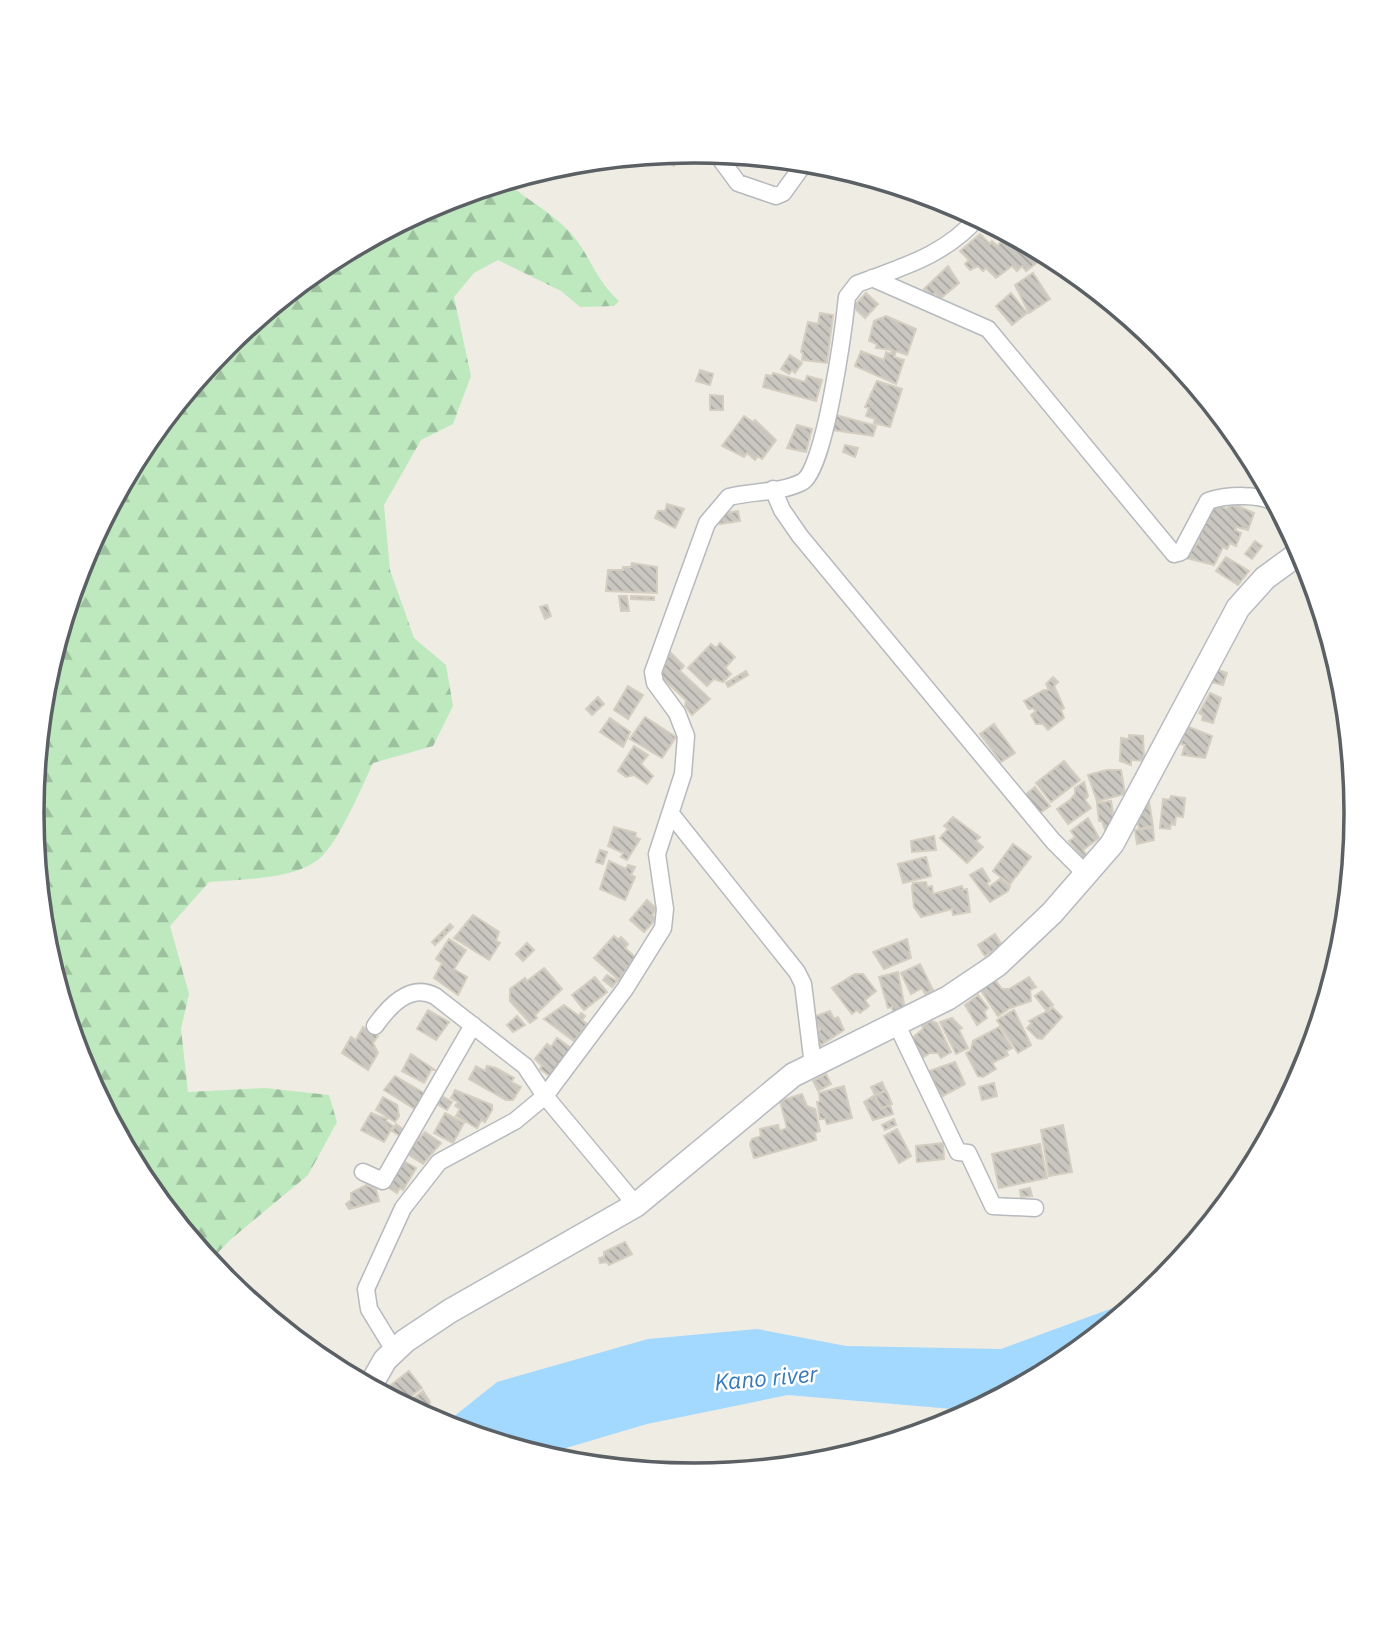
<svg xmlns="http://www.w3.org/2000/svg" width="1389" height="1627" font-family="'IBM Plex Sans',sans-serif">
<defs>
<pattern id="forest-firs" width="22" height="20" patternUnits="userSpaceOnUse" patternTransform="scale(1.75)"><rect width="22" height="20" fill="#bee9be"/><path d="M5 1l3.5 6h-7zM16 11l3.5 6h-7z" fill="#9dc09e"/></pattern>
<pattern id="building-back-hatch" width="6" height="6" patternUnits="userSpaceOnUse" patternTransform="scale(1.75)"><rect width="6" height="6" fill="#cac7c0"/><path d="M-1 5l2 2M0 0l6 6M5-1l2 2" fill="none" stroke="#a7a5a0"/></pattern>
</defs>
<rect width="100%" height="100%" fill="#efece3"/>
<path fill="url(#forest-firs)" d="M505,181C529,202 559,216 578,242C593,264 598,282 619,301L614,306L580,307L561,291L498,260L474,273L454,297L471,376L453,424L421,440L384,505L390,570L414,638L446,665L453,706L433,746L373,763C363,785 338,843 320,858C295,880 241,879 209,882L170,926L189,994L181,1029L188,1092L265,1088L329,1095L337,1122L308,1175L230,1240L209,1262L143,1182L82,1067L44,942L32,813L44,684L82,559L143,445L226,344L327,262L441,201Z"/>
<path fill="#a3d9ff" d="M1148,1295L1063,1365L976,1411L788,1395L647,1424L539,1456L442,1426L497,1382L648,1339L757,1329L846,1346L1001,1349Z"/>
<path fill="url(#building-back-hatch)" stroke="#d4cec1" stroke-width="2" d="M680,152L674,166L658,158L660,154Z
M980,234L990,244L992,241L997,246L1005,238L1021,241L1039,261L1026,271L1022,266L1017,271L1012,266L996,278L986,268L983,271L978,266L970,270L965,264L969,260L960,251Z
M948,266L959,283L940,299L935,293L931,296L924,289Z
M1033,273L1050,299L1029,313L1015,285Z
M866,293L878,304L865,318L853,307Z
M1011,293L1027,313L1012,325L996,306Z
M820,313L833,315L827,363L802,360L803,353L801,352L808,322L818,324Z
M886,316L916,329L907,355L896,351L894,357L904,360L896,384L855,366L861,351L884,360L886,352L891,354L892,350L876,348L877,344L869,341L874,321Z
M790,355L802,363L795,373L792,370L789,374L781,369Z
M700,370L713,374L710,385L696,381Z
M773,373L805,382L807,376L822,380L816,401L763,387L766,375L772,376Z
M877,381L902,389L890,427L874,423L875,419L866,416L869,408L865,407Z
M710,395L723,396V410H710Z
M836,415L876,426L873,436L832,430Z
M744,416L753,422L755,420L776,440L762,459L758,456L755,460L747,453L744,457L722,446Z
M797,425L812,429L806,452L787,448Z
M845,445L858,448L855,457L843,452Z
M667,504L684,509L675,528L655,518L658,511H665Z
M1219,506L1227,509L1229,506H1238L1254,513L1248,530L1237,527L1235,530L1241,533L1236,546L1230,543L1227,549L1223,547L1214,565L1186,558L1199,541L1198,534H1202L1201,528L1210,508Z
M738,511L740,521L720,524L719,519L726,513Z
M1255,541L1262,546L1252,559L1245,554Z
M1226,557L1249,571L1238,585L1216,571Z
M632,563L657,567V593L606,591L608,570H623V567H631Z
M619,596H627L629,611H621Z
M631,596L654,597V600L631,599Z
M547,605L551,616L545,619L540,607Z
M720,643L735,657L725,668L731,674L723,682L714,679L707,686L688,668L711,644L716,648Z
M670,652L684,666L680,671L710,699L692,715L685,706L686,700L660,676Z
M1215,669L1227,673L1223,685L1211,682Z
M746,671L748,675L728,687L726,683Z
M1053,677L1058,682L1054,686L1064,708L1061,710L1064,718L1048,730L1043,724H1036L1031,715L1036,711L1033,708L1029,709L1024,701L1044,690H1049L1046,684Z
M628,686L643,695L628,719L614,710Z
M1210,693L1221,698L1213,723L1202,720L1203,715L1199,713Z
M598,697L604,704L592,715L586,709Z
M645,717L676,737L662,758L630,739Z
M610,718L630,732L623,747L600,732Z
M994,724L1015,753L1001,762L980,734Z
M1186,726L1212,736L1205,758L1182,755L1185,745L1181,744Z
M1129,735L1143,736L1144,761L1131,760V765L1120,761L1121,738L1129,739Z
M634,746L648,755L641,764L653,776L647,784L634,775L626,777L618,771Z
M1064,761L1080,780L1051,802L1036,783Z
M1107,770H1121L1125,794L1097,801L1088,775Z
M1084,782L1088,796L1085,800L1091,808L1068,824L1057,809L1070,800L1075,794V788Z
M1035,787L1050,806L1040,813L1025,795Z
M1171,796L1185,798L1183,817L1176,816L1175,825L1171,824L1170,829L1160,828L1163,799L1170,800Z
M1111,801L1114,819L1106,833L1102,821H1099L1097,803Z
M1149,802L1153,826L1139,829L1136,815L1142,814L1143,803Z
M953,817L980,837L976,841L983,847L967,863L940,838L948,829L944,826Z
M1088,818L1099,838L1083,850L1089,858L1084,861L1069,841L1075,837L1071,831Z
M614,827L636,833L635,837L640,839L627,860L621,857L623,853L608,846Z
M1153,828L1154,840L1137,844L1135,830Z
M934,836L936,850L912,852L911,841Z
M1013,844L1031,857L1010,884L993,871Z
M600,850L607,852L603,864L596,862Z
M926,857L931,876L903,883L898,864Z
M609,861L626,869L628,865L635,867L631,875L635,877L625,900L600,889Z
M982,868L990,881L987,883L989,887L1000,879L1010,886L1008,891L990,902L970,875Z
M926,882L927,887L932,886L933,894L962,886L963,890L967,889L970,912L953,915L952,909L921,917L914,907L912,887L913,883Z
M647,900L657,909L652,915L656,919L644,932L630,920Z
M473,915L499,932L496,941L500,943L489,960L454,938Z
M450,924L453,927L435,945L432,942Z
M995,934L1002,945L985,956L978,945Z
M614,936L618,940L621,937L628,944L625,948L635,957L619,980L594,958Z
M449,939L466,950L454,969L467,977L458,995L434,978L442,963L436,959Z
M907,939L911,958L884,969L873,952Z
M527,943L534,950L523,961L516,954Z
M920,964L933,990L925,994L922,988L911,994L901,973Z
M544,968L562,989L535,1015L537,1018L530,1023L510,1001V989L525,978L527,981Z
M898,972L905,1009L893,1012L892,1007L888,1008L879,977Z
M855,974H863L876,991L865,1000L869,1006L860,1013L857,1010L852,1014L832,988Z
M607,975L617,981L612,987L603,980Z
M595,977L607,992L584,1010L572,995Z
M1029,977L1036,987L1030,990L1031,1001L1010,1008L998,1016L980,989L995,980L1002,989H1009Z
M1042,991L1053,1005L1046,1010L1035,996Z
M978,995L988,1008L984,1012L987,1018L977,1025L965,1005Z
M564,1005L579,1016L581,1013L585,1016L582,1020L587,1024L574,1041L544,1019Z
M1053,1008L1062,1017L1042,1039L1037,1038L1027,1028L1032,1023L1029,1021Z
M428,1010L449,1022L436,1040L417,1029Z
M1014,1010L1031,1045L1018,1053L997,1020Z
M830,1011L834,1019L838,1017L844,1030L821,1045L815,1033L820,1030L813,1017Z
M517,1016L525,1025L513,1032L507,1025Z
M952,1018L962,1028L959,1030L968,1048L956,1054L940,1022Z
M931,1021L937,1023L951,1052L941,1058L938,1053H930L922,1058L912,1038L923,1029L922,1025Z
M363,1027L378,1036L373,1043L378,1053L368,1070L342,1053L351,1037L356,1040Z
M999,1027L1012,1048L1006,1051L1008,1055L992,1063L996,1069L983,1077L978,1076L966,1053L971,1050L973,1041Z
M557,1038L571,1048L551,1077L540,1069L542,1066L535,1059L547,1044L551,1047Z
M411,1054L435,1070H431L424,1083L402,1071Z
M955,1062L965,1084L941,1097L929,1071Z
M476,1066L485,1071L487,1066L496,1068L514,1078L511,1082L521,1087L513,1100H506L469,1079Z
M826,1074L831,1084L818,1091L813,1081Z
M395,1076L424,1093L415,1109L384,1090Z
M882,1082L886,1091L875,1095L871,1087Z
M994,1083L997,1096L982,1100L979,1087Z
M844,1086L852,1118L827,1124L825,1119H820L817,1102L820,1101L819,1093Z
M455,1090L492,1105V1110L485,1122L481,1120L477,1128L456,1116L460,1109L455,1106L458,1102L451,1098Z
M886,1090L892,1104L881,1109L875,1095Z
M802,1094L807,1106L815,1109L820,1131L815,1133L816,1140L754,1158L750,1144L752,1139L761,1136L760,1129L778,1125L780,1131L787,1128L780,1101Z
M875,1095L881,1109L890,1105L893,1114L873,1120L864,1102Z
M442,1096L452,1102L447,1110L437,1104Z
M383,1097L397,1105L399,1116L395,1122L376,1110Z
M371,1113L387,1119L386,1121L393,1126L384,1142L361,1130Z
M445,1113L464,1123L453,1143L434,1133Z
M894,1119L896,1125L885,1130L882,1125Z
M396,1124L404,1130L400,1136L392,1131Z
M1063,1125L1072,1172L1049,1176L1041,1130Z
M897,1129L911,1156L899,1163L884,1136Z
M425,1132L441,1143L423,1164L406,1153Z
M943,1143L944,1159L917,1162L916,1146Z
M1040,1144L1047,1178L999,1188L992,1154Z
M404,1161L416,1168L403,1190L400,1188L397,1193L389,1188Z
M366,1185L376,1189L379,1201L349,1209L346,1204L351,1200V1193Z
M1030,1188L1032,1196L1021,1197L1020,1190Z
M625,1242L632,1254L609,1265L607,1262L600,1263L599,1258L604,1257V1252Z
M409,1371L422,1388L400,1404L387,1388Z
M423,1391L430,1402L426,1418L403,1406Z"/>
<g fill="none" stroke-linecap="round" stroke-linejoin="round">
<defs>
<path id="minor" d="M716,153L738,183L776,196L783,193L806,161
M872,278L988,329L1174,554L1181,552L1208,501C1226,495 1261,493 1277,504
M773,489L782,510L800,536L1053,841L1087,875
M671,814L797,972L803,984L813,1065
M896,1023L958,1152L968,1153L993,1206L1035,1208
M375,1026C389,1006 410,983 435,996L525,1066L545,1096L636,1205
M363,1172L383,1181L473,1025
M394,1350L369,1309L366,1289L403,1208L439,1162L515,1121L545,1096L625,989L663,928L665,909L657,854L683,774L686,736L677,713L655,683L653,672L707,523L729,497C752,491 781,493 802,482C825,471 844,326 847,297L857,284C902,267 946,255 978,217"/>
<path id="secondary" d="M369,1388L385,1360L405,1341L450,1311L636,1205L793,1075L948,998L997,965L1052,913L1112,844L1238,608L1265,578L1302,551"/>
</defs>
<use href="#minor" stroke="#b6babe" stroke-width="19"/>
<use href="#secondary" stroke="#b7bbc1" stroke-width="26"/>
<use href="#minor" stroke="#fff" stroke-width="16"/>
<use href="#secondary" stroke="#fff" stroke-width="23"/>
</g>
<g text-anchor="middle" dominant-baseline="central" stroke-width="5" stroke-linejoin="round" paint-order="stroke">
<g font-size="23" font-style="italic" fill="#3879b9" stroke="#fff">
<text transform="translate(766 1377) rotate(-5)">Kano river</text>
</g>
</g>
<path d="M0 0H1389V1627H0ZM44 813a650 650 0 1 1 1300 0a650 650 0 1 1-1300 0Z" fill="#fff" fill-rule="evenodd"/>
<path fill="none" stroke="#5b6065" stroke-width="3.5" d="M44 813a650 650 0 1 1 1300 0a650 650 0 1 1-1300 0Z"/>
</svg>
